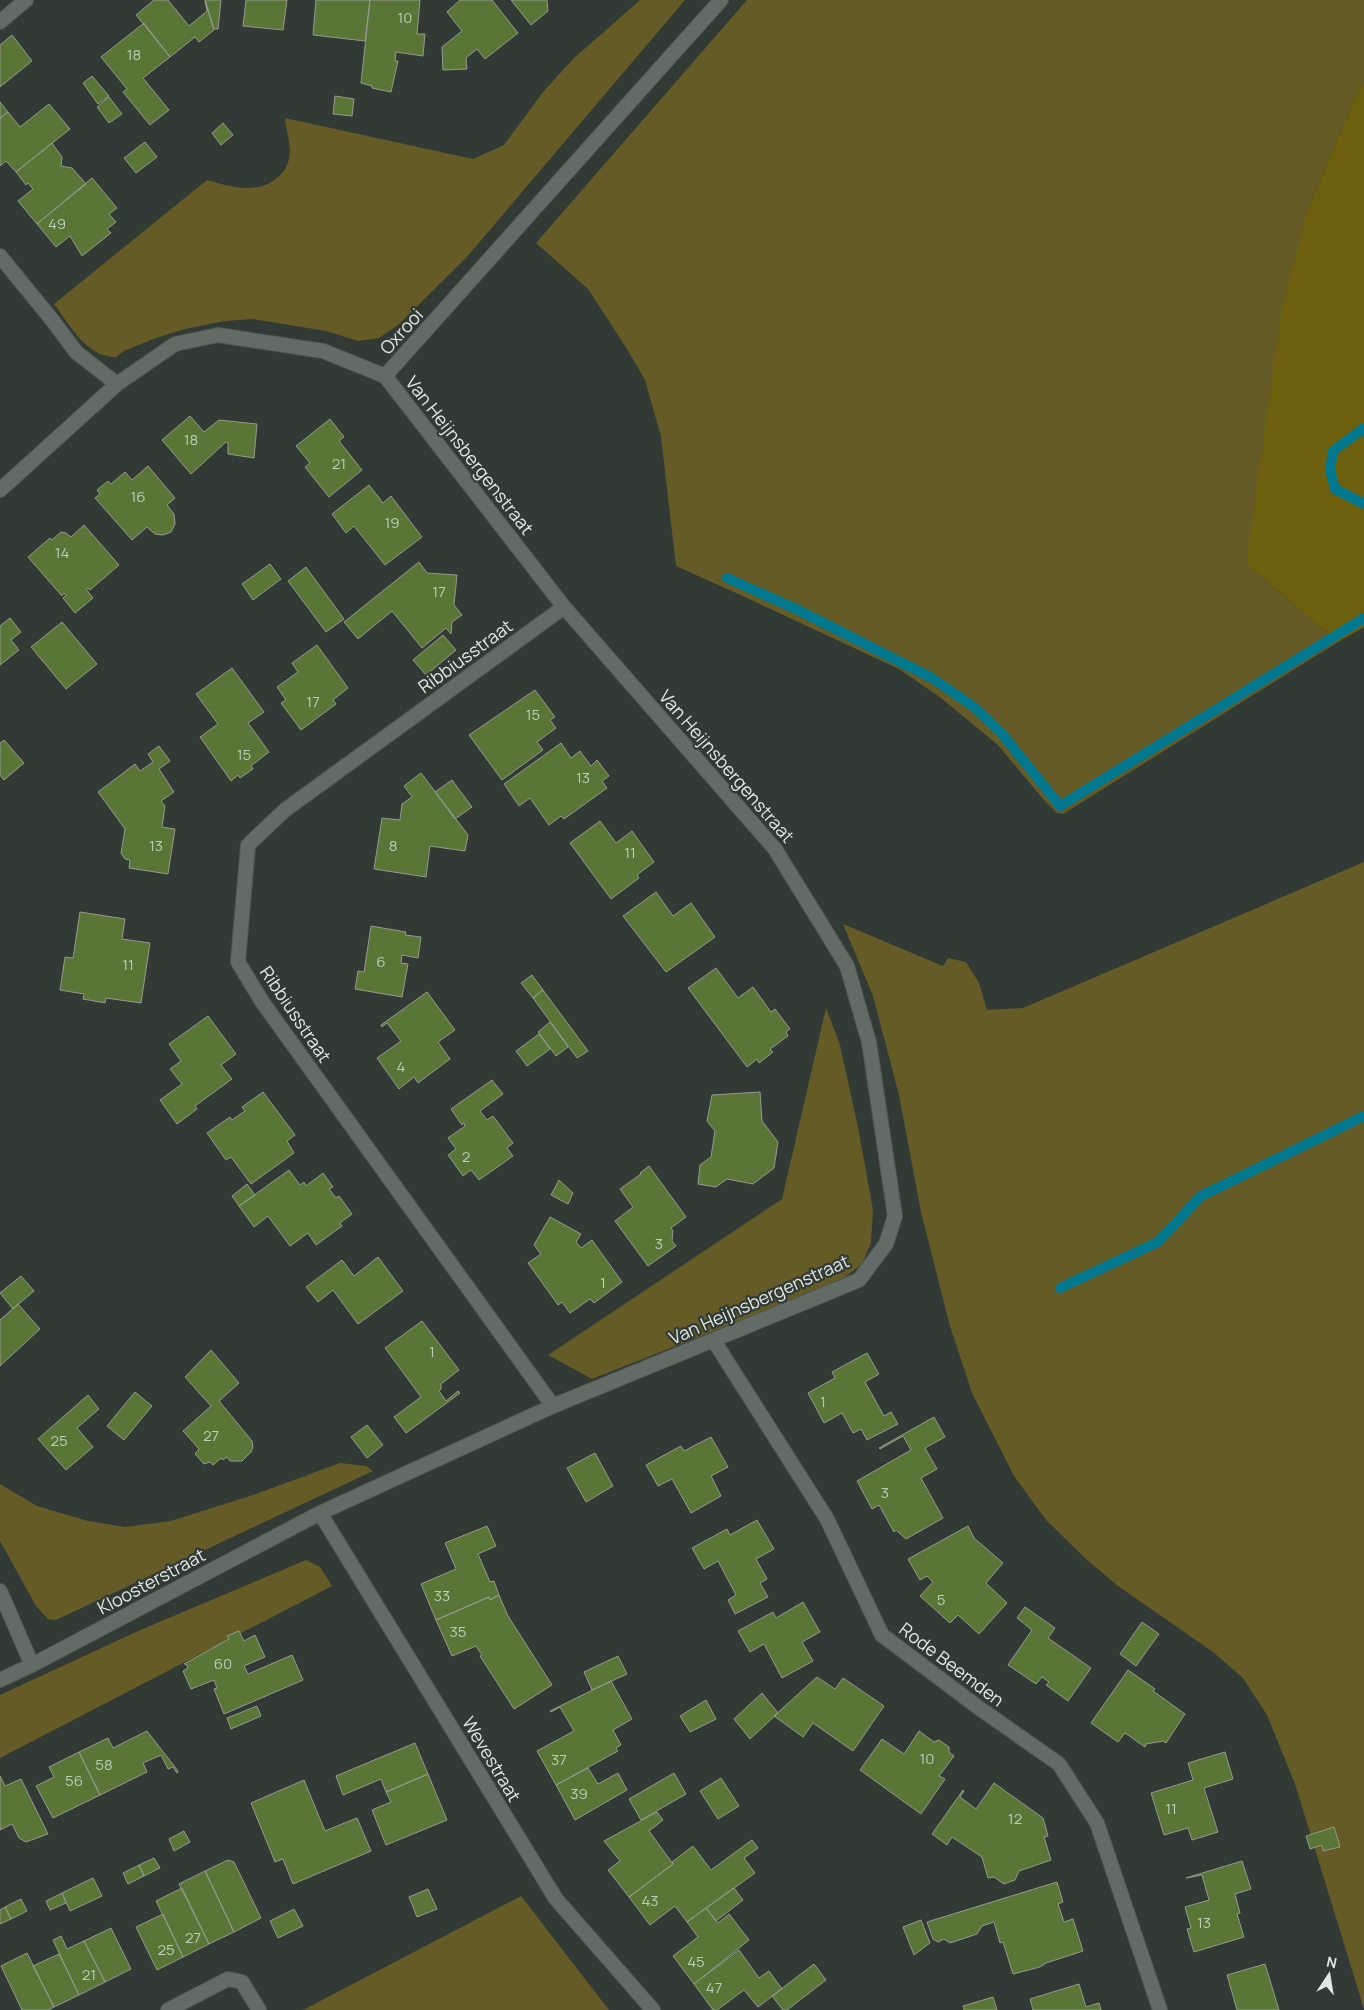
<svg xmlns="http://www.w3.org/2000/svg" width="1364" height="2010" font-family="Manrope,sans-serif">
<rect width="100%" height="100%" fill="#323a35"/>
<path fill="#645b26" d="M640,0H685L466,258L398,325L379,338L358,341L326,331L252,319L225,321L185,329L156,338L124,351L116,357C86,357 70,325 54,304L207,180C231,187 258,195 278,177C285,171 289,163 290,153C290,142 286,129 285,118L473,159L504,145L543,92L573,59Z
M747,0H1364V82L1355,98L1307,211L1246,564L1338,642L1063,814L1057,813L1043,799L998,745L941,698L899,669L745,597L676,566L661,437L645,380L627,349L588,289L536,243Z
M1364,862V2009L1295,1784L1267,1715L1243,1678L1213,1652L1118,1586L1087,1560L1046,1520L1014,1476L972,1393L950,1326L921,1212L899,1095L873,996L843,924L943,966L948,958L966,962L979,983L987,1010L1023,1008Z
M826,1008L840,1045L858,1127L873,1210L871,1243L862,1264L845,1277L790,1301L592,1379L548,1355L782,1199Z
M340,1463L366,1466L373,1471L56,1620L48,1619L36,1606L0,1541V1484L37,1506L88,1521L125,1527L171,1521L256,1494Z
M306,1560L320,1567L332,1586L0,1758V1695L138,1631Z
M521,1896L609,2010H303Z"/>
<path fill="#6c600e" d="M1364,82V627L1338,642L1246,564L1281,314L1307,211L1355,98Z"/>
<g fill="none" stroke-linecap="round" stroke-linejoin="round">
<path stroke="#007890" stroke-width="10" d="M1364,428L1333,451L1330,470L1335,489L1364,504
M727,578L796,609L932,678L974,707L1003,735L1060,806L1364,618
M1060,1288L1158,1242L1201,1196L1364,1116"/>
</g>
<path fill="#597637" stroke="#959a90" d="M154,0H168L189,26L207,11L205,1L214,30L199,42L195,37L170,57L136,15Z
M221,0L218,29H214L205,0Z
M246,0H287L283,30L243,26Z
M316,0H370L365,41L313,35Z
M370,0H420L417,34H425L423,56L396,52L395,61H398L391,92L372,88V86L361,83Z
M460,0H492L518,33L485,59L477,49L466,58L467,69L443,70L442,47L462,31L447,12Z
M511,0H547L548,11L531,25Z
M144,23L170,57L143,78L169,110L150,125L123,92L127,89L101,57Z
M12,35L32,61L0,87V45Z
M92,76L109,96L98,104L83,83Z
M335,96L354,99L352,116L333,114Z
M109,97L122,114L109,123L97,107Z
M0,102L8,112L0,118Z
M49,104L70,129L16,172L6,161L0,166V118L8,112L20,127Z
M223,123L233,135L221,145L212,133Z
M145,142L157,157L136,173L124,158Z
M52,143L62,157L61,166L72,168L86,184L37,224L18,201L33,189L28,183L26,185L16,172Z
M92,178L117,208L109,214L116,222L107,229L111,233L82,256L70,236L56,247L37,224Z
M190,416L204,432L219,420L257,424L254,458L228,454V442H226L191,474L162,440Z
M330,419L344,437L339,441L362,470L329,497L305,467L310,463L296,446Z
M148,466L175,498L167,505L174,514L175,524L171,532L163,535L155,534L147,527L132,540L95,498L100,494L97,490L108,481L111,484L125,472L132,480Z
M369,485L383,503L391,496L422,537L385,565L354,526L346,533L332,514Z
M84,525L119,565L90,590L88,588L86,589L93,598L75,613L63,598L66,595L64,593L62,596L28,557L50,538L52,540L61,532L66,533L71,537Z
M419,562L427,573L457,575L454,605L462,615L452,622L451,634L446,628L422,648L392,611L358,639L344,622Z
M270,564L281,579L253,600L242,584Z
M306,567L344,619L326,632L288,581Z
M10,618L21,632L11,640L19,650L0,665V626Z
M62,622L97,664L66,689L31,647Z
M443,635L456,650L426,675L413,660Z
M317,645L348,688L333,700L336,704L301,730L281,703L286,700L277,687L298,672L292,663Z
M232,668L264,712L248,723L269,752L251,766L253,769L240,778L238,775L231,781L200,737L218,724L196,694Z
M535,690L555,717L550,720L556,728L537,742L543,750L502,780L469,735Z
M4,740L24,763L4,780L0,775V743Z
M561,743L571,758L580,751L591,766L597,760L609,776L602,781L607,788L564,819L561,816L549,825L530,798L519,806L504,784Z
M159,746L170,761L159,769L174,792L161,801L165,806L162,827L175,829L168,874L129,868L130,860L125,859L121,853L125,829L98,792L135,764L140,771L153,762L148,754Z
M421,773L468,835L465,851L430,846L426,877L374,869L382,818L400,820L402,804L412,797L404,786Z
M452,780L472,807L455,819L435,792Z
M600,821L616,843L632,831L654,862L637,875L639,878L611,899L570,843Z
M656,892L673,916L691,903L715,937L666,972L623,916Z
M80,912L125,919L122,939L150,943L141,1003L106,998L105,1003L83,999L84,994L60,990L65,957L73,958Z
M371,926L406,932L405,935L421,937L418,958L402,955L401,963L408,964L402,997L355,989L358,971L364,972Z
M716,968L738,998L753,987L771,1012L775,1009L790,1029L786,1032L788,1036L770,1049L773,1052L759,1063L757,1059L747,1067L688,988Z
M532,975L543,990L533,998L521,983Z
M543,990L588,1051L577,1058L533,998Z
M427,992L455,1030L438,1042L450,1059L418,1083L414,1077L399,1089L377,1058L401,1041L387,1023L382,1027L381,1025Z
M208,1016L236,1054L221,1065L232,1079L195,1106L197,1109L177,1124L160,1100L182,1084L170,1069L181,1061L169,1044Z
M550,1022L568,1047L556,1056L538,1032Z
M539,1034L550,1049L527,1066L516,1051Z
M492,1080L503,1094L480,1111L487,1120L493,1116L513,1143L507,1148L513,1156L479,1180L471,1170L463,1176L448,1155L456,1149L448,1138L465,1126L464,1123L462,1125L451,1109Z
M263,1092L295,1135L287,1141L294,1153L251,1184L231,1157L226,1160L207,1133L230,1117L232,1120L245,1111L242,1107Z
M760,1092L762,1121L778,1142L774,1168L753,1184L727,1179L716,1187L698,1184L700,1165L711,1157L715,1131L707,1121L712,1095Z
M649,1166L686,1217L671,1228L673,1231L672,1241L676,1246L648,1266L615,1221L633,1207L620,1189L641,1174L640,1173Z
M289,1170L300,1185L304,1182L306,1186L323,1173L333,1187L329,1189L336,1198L339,1196L352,1214L340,1223L342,1226L316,1245L308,1233L290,1246L268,1216L254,1227L239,1206Z
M559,1180L573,1193L568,1204L551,1195Z
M247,1184L255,1195L239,1206L232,1196Z
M550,1217L581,1234L576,1242L581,1248L592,1240L622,1282L594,1303L590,1299L570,1313L562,1302L558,1305L528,1263L541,1254L534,1245Z
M378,1257L403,1291L358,1324L333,1290L318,1302L306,1287L342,1260L354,1276Z
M21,1276L34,1291L13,1309L0,1293Z
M18,1304L40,1329L0,1366V1320Z
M422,1321L459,1370L441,1384V1389L439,1391L446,1401L458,1391L460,1393L406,1433L394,1417L421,1397L385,1348Z
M211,1350L239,1383L219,1401L252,1441L253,1447L251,1452L242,1461H230L227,1457L223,1460L221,1458L213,1465L210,1462L204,1464L195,1454L199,1449L183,1431L211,1406L185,1377Z
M867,1353L879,1374L865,1382L884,1416L891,1412L898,1424L867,1440L861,1429L853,1433L842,1413L824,1423L808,1393L835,1378L832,1372Z
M135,1392L152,1406L124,1440L107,1426Z
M88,1395L99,1409L77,1428L93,1447L66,1470L38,1439Z
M934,1417L945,1437L925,1448L937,1469L921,1478L943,1518L906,1539L896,1530L894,1532L879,1505L872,1509L857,1481L911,1450L903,1436L880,1449L879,1448Z
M367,1425L383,1445L367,1458L351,1437Z
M711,1437L728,1467L711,1476L721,1496L691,1513L672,1479L658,1486L646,1465L681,1446L684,1451Z
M595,1453L613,1486L586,1502L567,1468Z
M757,1520L774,1549L756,1559L767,1579L760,1583L768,1597L735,1614L728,1600L736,1595L718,1561L704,1569L692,1548L727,1529L730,1535Z
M487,1526L496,1546L478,1554L490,1582L494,1581L499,1595L490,1600L489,1597L436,1620L421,1584L456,1569L445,1543Z
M968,1526L974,1538L1003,1563L986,1583L1007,1603L979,1634L958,1615L950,1623L920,1596L933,1582L927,1576L920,1580L908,1559Z
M499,1595L508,1616L552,1685L514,1709L480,1656L482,1655L476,1646L452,1656L436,1620L489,1597L490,1600Z
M803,1602L820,1632L802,1642L813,1661L782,1678L764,1644L750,1652L738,1631L773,1612L776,1618Z
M1025,1607L1055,1628L1048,1638L1091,1668L1068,1701L1046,1685L1049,1682L1042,1677L1036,1684L1008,1665L1032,1630L1017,1618Z
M1142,1622L1159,1634L1136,1666L1120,1654Z
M239,1631L244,1641L255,1635L265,1657L244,1666L248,1674L292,1655L303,1680L224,1714L214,1689L217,1688L214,1680L191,1689L183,1671L188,1668L186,1664H184L229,1639L227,1636Z
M618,1656L627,1674L592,1690L584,1672Z
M1128,1670L1155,1689L1153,1691L1185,1714L1166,1743L1163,1741L1146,1744L1145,1747L1125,1733L1118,1742L1091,1723Z
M817,1677L835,1689L843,1678L884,1706L853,1751L813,1723L803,1737L774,1716Z
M611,1681L632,1719L613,1730L621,1745L616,1748L618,1751L556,1785L537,1751L574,1731L560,1707L551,1712L550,1711Z
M762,1693L778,1713L750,1739L734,1719Z
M706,1700L716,1719L690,1732L680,1716Z
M257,1706L261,1716L231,1729L227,1718Z
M147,1731L178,1771L177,1773L173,1767L168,1769L161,1755L143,1763L147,1772L100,1795L79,1752L108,1738L113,1748Z
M919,1731L934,1742L939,1740L949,1747V1752L954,1756L939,1776L945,1779L921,1814L860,1770L882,1739L904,1754Z
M415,1743L428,1774L386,1792L381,1779L343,1795L336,1776Z
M79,1752L100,1795L53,1818L36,1786L54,1777L49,1767Z
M1225,1752L1233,1779L1204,1788L1218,1832L1192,1840L1188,1828L1164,1835L1151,1793L1193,1780L1188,1763Z
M588,1768L598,1784L618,1773L627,1790L575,1820L556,1785Z
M674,1773L686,1794L641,1820L629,1799Z
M428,1774L447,1820L386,1845L372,1810L391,1802L386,1792Z
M0,1776L5,1786L21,1779L48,1834L26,1842L19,1838L12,1824L0,1830Z
M721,1778L739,1806L718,1819L700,1791Z
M304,1780L325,1831L357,1818L371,1851L293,1884L283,1859L275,1862L251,1803Z
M994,1783L1043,1818L1048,1836L1044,1837L1051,1860L1019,1871L1015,1880L1004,1884L994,1877L988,1878L982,1857L952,1837L947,1845L932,1834L963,1790L964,1791L960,1797L976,1809Z
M657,1812L663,1820L649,1831L673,1864L629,1897L608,1870L620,1861L604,1841Z
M1334,1827L1340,1847L1323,1851L1322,1845L1310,1849L1306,1836Z
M184,1831L190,1842L174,1851L169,1839Z
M752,1840L758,1848L744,1858L755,1873L687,1922L675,1906L650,1925L629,1897L673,1864L672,1862L693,1846L711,1870Z
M154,1858L160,1868L144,1876L139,1865Z
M228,1860L234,1862L261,1918L234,1932L205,1871Z
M1242,1861L1251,1889L1235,1894L1240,1913L1237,1914L1244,1937L1194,1952L1187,1929L1191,1928L1185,1907L1209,1900L1202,1875L1186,1878Z
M139,1865L144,1876L128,1884L123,1873Z
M205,1871L234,1932L209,1944L179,1884Z
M93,1878L102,1896L70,1911L62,1893Z
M1057,1882L1063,1902L1058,1904L1064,1922L1073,1919L1083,1951L1046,1963L1040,1967L1013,1974L1003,1942L1000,1943L994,1922L982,1926L977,1934L950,1943L944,1939L938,1942L933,1939L927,1922Z
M182,1888L209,1944L183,1957L156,1901Z
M734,1888L743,1900L716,1921L706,1908Z
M428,1889L437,1909L417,1917L409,1897Z
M62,1893L66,1903L50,1910L46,1901Z
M21,1899L27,1911L11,1919L5,1907Z
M5,1907L11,1919L0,1924V1910Z
M706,1908L718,1923L729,1914L749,1940L694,1984L673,1956L698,1937L687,1922Z
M294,1909L303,1926L278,1938L270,1921Z
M163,1914L183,1957L157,1970L136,1927Z
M921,1920L930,1943L914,1955L903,1927Z
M111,1928L131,1969L105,1982L84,1941Z
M61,1936L67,1949L84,1941L105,1982L79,1995L53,1940Z
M739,1950L759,1978L769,1971L782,1989L758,2007L744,1990L717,2010H713L694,1984Z
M27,1953L54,2007L48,2010H22L1,1966Z
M59,1954L79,1995L54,2007L33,1966Z
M814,1964L826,1980L787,2010H783L772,1996Z
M1265,1964L1279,2010H1237L1227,1975Z
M1079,1984L1086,2007L1099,2003L1101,2010H1033L1030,1999Z
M993,1997L997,2010H964L963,2006Z"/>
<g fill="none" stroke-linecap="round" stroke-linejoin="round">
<defs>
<path id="minor" d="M0,22L26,0
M0,256L53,321L76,352L117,384
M385,376L721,0
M0,490L117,384L175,344L218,335L323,351L385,376L564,607L775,849L847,966L869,1042L895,1216L886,1244L859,1280L553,1406L320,1513L32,1665L0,1680
M714,1341L827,1519L882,1635L979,1708L1059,1764L1097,1823L1160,2010
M553,1406L263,1003L238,962L248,845L285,810L564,607
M320,1513L556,1899L653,2010
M0,1591L32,1665
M168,2010L228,1979L242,1982L259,2010"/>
</defs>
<use href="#minor" stroke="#515854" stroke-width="16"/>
<use href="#minor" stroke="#626b65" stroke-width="14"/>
</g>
<g text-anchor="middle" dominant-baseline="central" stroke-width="4.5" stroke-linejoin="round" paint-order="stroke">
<g font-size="15" fill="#bfcbb8">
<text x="405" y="17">10</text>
<text x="134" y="54">18</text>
<text x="57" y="223">49</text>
<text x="191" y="439">18</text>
<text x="339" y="463">21</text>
<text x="138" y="496">16</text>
<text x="392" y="522">19</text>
<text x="62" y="552">14</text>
<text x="439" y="591">17</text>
<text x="313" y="701">17</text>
<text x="533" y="714">15</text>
<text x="244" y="754">15</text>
<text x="583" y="777">13</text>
<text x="156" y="845">13</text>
<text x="393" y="845">8</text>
<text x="630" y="852">11</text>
<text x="381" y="961">6</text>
<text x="128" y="964">11</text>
<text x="401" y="1066">4</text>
<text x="466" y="1156">2</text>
<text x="659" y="1243">3</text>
<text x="603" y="1282">1</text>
<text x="432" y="1351">1</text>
<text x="823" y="1401">1</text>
<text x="211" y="1435">27</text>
<text x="59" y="1440">25</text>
<text x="885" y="1492">3</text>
<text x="442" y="1595">33</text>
<text x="941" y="1599">5</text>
<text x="458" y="1631">35</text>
<text x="223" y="1663">60</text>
<text x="927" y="1758">10</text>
<text x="559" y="1759">37</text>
<text x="104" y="1764">58</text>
<text x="74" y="1780">56</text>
<text x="579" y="1793">39</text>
<text x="1171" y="1808">11</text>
<text x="1015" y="1818">12</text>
<text x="650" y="1900">43</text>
<text x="1204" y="1922">13</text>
<text x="193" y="1937">27</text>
<text x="166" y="1949">25</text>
<text x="696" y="1961">45</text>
<text x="89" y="1974">21</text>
<text x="714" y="1987">47</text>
</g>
<g font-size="18" fill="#e1e7e3" stroke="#323a35">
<text transform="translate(401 331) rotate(-48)">Oxrooi</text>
<text transform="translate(470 455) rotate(52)">Van Heijnsbergenstraat</text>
<text transform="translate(465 656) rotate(-36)">Ribbiusstraat</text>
<text transform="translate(727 766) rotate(49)">Van Heijnsbergenstraat</text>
<text transform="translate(296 1014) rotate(56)">Ribbiusstraat</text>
<text transform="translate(759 1299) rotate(-24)">Van Heijnsbergenstraat</text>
<text transform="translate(151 1581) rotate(-28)">Kloosterstraat</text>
<text transform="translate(952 1664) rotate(37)">Rode Beemden</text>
<text transform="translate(492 1759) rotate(59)">Wevestraat</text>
</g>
</g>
<g transform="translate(1329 1975) rotate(12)" stroke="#323a35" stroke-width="4" paint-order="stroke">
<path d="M0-4L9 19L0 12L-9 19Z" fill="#e1e7e3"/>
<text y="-8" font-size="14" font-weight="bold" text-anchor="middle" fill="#e1e7e3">N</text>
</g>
</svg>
